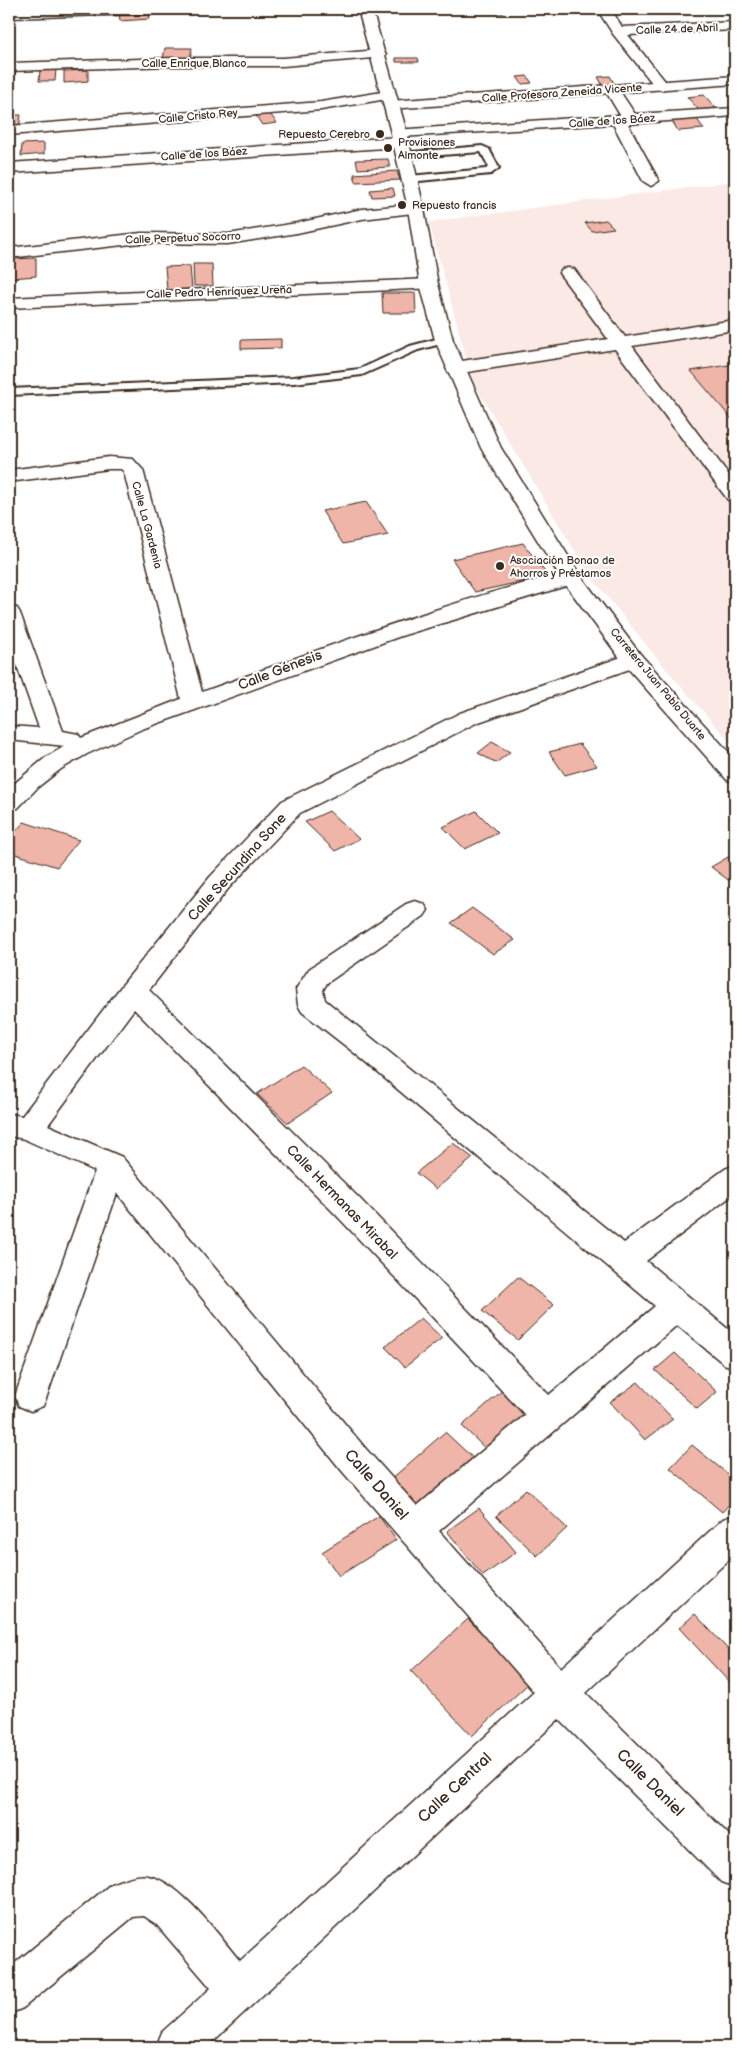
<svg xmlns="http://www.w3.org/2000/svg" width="744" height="2056" font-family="'Balsamiq Sans',sans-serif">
<rect width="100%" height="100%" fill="#fff"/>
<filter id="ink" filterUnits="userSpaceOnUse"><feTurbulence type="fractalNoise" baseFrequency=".02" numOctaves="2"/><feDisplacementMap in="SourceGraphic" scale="10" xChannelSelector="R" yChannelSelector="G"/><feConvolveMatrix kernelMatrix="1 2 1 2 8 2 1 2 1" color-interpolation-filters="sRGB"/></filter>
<g filter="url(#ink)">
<path fill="#fae9e5" d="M735,181V748L666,669L589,574L473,382L429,222Z"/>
<path fill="#efb5a9" stroke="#3b2a1e" d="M489,9H503L504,13H490Z
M148,11L150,19L120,21L119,13Z
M165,48H192L190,59H163Z
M396,58H418L419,62H396Z
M56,69L55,81H39L40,70Z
M9,70H15L14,87H9Z
M88,70V81L64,83V71Z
M527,76L532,83L522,84L517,77Z
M610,76L615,85L603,86L598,77Z
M704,95L716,108L699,110L687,97Z
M270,114L277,123L262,125L256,116Z
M9,115H21L19,128L9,129Z
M696,118L704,129L678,131L671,119Z
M44,143V154L21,156L22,144Z
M388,159L390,167L358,169L356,160Z
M397,171L400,180L356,182L354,174Z
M393,188L395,196L372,197L370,190Z
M606,220L614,228L592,231L585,223Z
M36,258V276L11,278V259Z
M193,264H212L213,286H194Z
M190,266L192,289L167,290L165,267Z
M382,293H415L416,313H383Z
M281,339V348L241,349V340Z
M735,364V423L691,371Z
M366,502L388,535L343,544L322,511Z
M523,543L548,576L475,592L452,559Z
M492,742L510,752L496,763L478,753Z
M580,744L597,766L565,775L549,752Z
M329,811L359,839L335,851L305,822Z
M476,811L498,833L465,849L443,827Z
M24,822L79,840L57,867L9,852V839Z
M735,853V885L711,867Z
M472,908L515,940L493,954L451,923Z
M301,1065L332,1093L288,1123L257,1094Z
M453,1143L473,1158L436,1189L416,1173Z
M518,1277L554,1305L518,1340L482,1311Z
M421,1318L442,1338L405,1367L385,1347Z
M675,1353L717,1392L697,1409L655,1370Z
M638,1382L673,1419L645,1440L610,1402Z
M503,1390L534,1418L492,1455L462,1426Z
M445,1432L475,1460L419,1510L389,1481Z
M692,1445L735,1480V1498L722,1512L670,1468Z
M526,1489L567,1528L537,1556L496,1516Z
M479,1508L516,1552L483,1576L447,1531Z
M379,1516L396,1540L339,1576L322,1552Z
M695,1614L735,1657V1678L730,1683L679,1628Z
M468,1619L529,1683L472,1736L411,1671Z"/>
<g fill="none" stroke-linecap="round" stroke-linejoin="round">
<defs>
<path id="service" d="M482,146L489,149L499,168L491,174L409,182L404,179L409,176L486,169L489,167L481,152L403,158L398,155L400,153Z
M444,337L448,338V342L418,350L362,375L294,383L9,395V389L294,377L360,369L410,346Z"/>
<path id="minor" d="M48,9H180L173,13L9,18V10Z
M597,9H611L622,27L735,22V30L628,35L669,86L662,90L657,89L613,34Z
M379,50L386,54L384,57L283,66H174L9,71V63L174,58H283Z
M612,86L617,87L635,114L735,108V116L628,124L659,181L651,186L643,181L613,124L400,137L408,142L400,147L9,173V163L399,137L391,133L394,130L620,115L605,90Z
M388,91L395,95L393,98L321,110L9,135V126L321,102Z
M416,204L422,206L424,209L422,212L362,219L297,233L228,244L141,243L9,258V248L141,233L228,234L297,223L362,209Z
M568,268L574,269L625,337L735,320V330L632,346L735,483V502L728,500L615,349L455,374L448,372L446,368L448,364L455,362L608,339L559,273L562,269Z
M429,279L435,280L438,284L435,288L9,308V298Z
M109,457L133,459L143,470L202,692C324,648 445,602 571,571L579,572L582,577L579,582L401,636L142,729L87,754L61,769L38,787L18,808L9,810V788L45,758L65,746L9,740V726L39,728L9,643V607L17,608L20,613L63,731L78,734L81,738L181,699L124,472L121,469H109L9,482V470Z
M633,653L641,655L644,660L641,665L476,723L300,813L228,889L149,990L360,1199L549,1395L655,1306L357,1055L302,1012L298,1005L296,989L309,969L406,904L415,901L424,904L428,910L424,916L327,983L323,990L325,1000L624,1243L725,1169L735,1165V1193L646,1261L735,1335V1368L724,1364L677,1325L439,1531L561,1668L723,1519L735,1515V1554L586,1693L735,1841V1887L721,1882L559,1719L207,2047H156L162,2032L211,1988L156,1924L144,1916L133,1917L23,2008L9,2014V1968L111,1884C122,1880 136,1874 148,1876C181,1882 219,1936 240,1961L534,1692L342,1471L117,1193L47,1396L43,1406L31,1411L19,1406L15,1396L95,1171L24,1139L9,1136V1114L22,1116L123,984L210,877L282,801L460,713ZM134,1009L338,1217L525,1415L417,1506L366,1449L122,1157L48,1125Z"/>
<path id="tertiary" d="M735,76V84L390,109L383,105L390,101Z"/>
<path id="secondary" d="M358,9H372L407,133L424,209L438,284L453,340L501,448L580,575L641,655L735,759V782L727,780L625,665L560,577L481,448L435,340L420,284L408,209L391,133Z"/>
</defs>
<use href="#service" stroke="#3b2a1e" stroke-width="4"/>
<use href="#minor" stroke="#3b2a1e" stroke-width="3"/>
<use href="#tertiary" stroke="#3b2a1e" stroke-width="3"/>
<use href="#secondary" stroke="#3b2a1e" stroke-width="3"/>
<use href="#service" fill="#fff" fill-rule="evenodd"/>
<use href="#minor" fill="#fff" fill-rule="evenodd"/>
<use href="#tertiary" fill="#fff" fill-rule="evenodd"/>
<use href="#secondary" fill="#fff" fill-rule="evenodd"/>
</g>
</g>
<g fill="#3b2a1e" stroke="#fff" stroke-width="2">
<circle cx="380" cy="134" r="5"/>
<circle cx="388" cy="148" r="5"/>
<circle cx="402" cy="205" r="5"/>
<circle cx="500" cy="566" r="5"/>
</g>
<g text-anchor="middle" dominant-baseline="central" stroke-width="4" stroke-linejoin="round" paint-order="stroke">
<g font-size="11" fill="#3b2a1e" stroke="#fff">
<text transform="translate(677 29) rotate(-2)">Calle 24 de Abril</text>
<text x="194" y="63">Calle Enrique Blanco</text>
<text transform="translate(562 93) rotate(-4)">Calle Profesora Zeneida Vicente</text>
<text transform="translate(198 116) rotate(-5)">Calle Cristo Rey</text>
<text transform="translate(612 121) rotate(-4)">Calle de los Báez</text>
<text transform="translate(204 154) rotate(-4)">Calle de los Báez</text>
<text transform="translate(183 238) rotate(-2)">Calle Perpetuo Socorro</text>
<text transform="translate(219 292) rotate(-2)">Calle Pedro Henríquez Ureña</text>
<text transform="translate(147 525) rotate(75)">Calle La Gardenia</text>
<text transform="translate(658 684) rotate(50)">Carretera Juan Pablo Duarte</text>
</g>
<g font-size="11" fill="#3b2a1e" stroke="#fff" text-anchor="start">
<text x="370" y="134" text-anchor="end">Repuesto Cerebro</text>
<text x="398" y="142">Provisiones<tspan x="398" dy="13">Almonte</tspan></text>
<text x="412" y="205">Repuesto francis</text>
<text x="510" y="560">Asociación Bonao de<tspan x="510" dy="13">Ahorros y Préstamos</tspan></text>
</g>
<g font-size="14" fill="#3b2a1e" stroke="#fff">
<text transform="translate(280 670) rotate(-21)">Calle Génesis</text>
<text transform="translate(237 867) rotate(-48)">Calle Secundina Sone</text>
<text transform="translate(342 1202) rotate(46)">Calle Hermanas Mirabal</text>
</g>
<g font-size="16" fill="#3b2a1e" stroke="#fff">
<text transform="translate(376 1485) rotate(49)">Calle Daniel</text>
<text transform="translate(650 1783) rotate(45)">Calle Daniel</text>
<text transform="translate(455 1788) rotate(-43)">Calle Central</text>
</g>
</g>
<rect width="744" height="2056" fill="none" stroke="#fff" stroke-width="30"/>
<rect x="15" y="15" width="714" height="2026" fill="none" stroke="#3b2a1e" stroke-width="2" filter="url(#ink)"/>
</svg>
